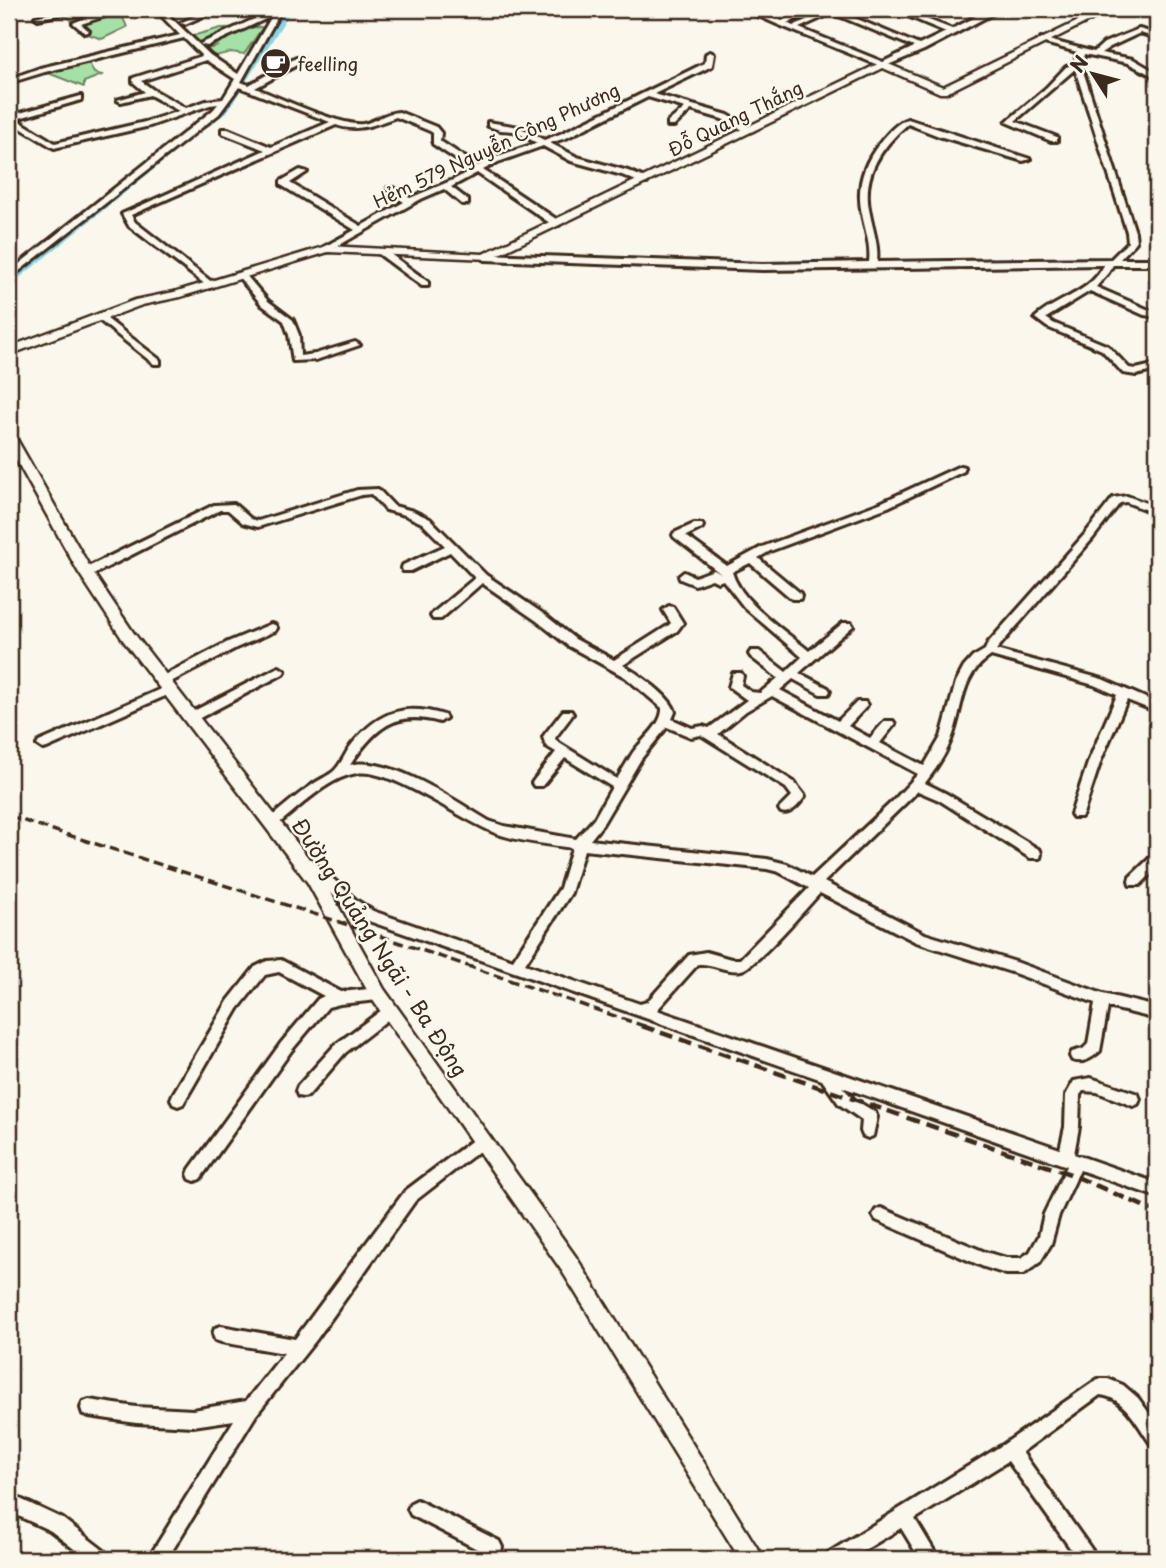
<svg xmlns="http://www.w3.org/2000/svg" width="1166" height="1568" font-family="'Playpen Sans',sans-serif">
<rect width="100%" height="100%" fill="#fbf7ec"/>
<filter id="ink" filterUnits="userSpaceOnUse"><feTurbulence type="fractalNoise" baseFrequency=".0143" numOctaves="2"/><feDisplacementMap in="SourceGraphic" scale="14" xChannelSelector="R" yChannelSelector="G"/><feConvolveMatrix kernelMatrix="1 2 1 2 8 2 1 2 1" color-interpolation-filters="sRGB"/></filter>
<g filter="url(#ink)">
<path fill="#a5e1a7" stroke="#708662" stroke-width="2" d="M77,10L92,18H123L127,27L102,39L82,32L73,25L75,21L61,15Z
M263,27L244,54L231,52L212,57L204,50L218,46L216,41L199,46L188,37L221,28Z
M89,63L94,73L102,75L84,82V87L43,71Z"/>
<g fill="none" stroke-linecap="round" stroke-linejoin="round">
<path fill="#87d4e6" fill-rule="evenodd" d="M286,9H292L227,112L209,126H203V122L221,109Z
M178,142L185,144L12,284L9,285V278Z"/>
<defs>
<path id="street" d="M69,9H83L95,15L117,9H127L81,24L89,31L85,33L73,23L88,17L77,11L38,19L35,17Z
M155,9H162L210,55L238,74L272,16L207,46L200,44L276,9H282L241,82L249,85L296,58H302V62L255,88C278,97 342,127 363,124C375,122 386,112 399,112L436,127L441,133L440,141L478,166L492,158L537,143L514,131L500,130L488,126V122L519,127L544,140L560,134L705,63L706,54L710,52L714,54L712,66L654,94L728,115L754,130L747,132L722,119L691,110L674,126H668V122L685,108L648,97L566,138L550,143L577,157L628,171L647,179V183H641L622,175L571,161L543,146L498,162L483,170L559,221V225H553L544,219L477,173L451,187L468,200V204H462L444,189L421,199L327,252L323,249L324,247L355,230L281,185V181L300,170L307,172L290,183L361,226L404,202L388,192V188H394L410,198L453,180L472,170L433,144V133L430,131L396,117C376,124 358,133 336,125L131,215L135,222L213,283V287L210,288L129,226L122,214L265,150L222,133V129H228L271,147L330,122L239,87L219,114L9,279V272L213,110L218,104L210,105L150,126L54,148L9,121V116L81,96V100L16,119L55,143L145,122L179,111L150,95L121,102L117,100L145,92L133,82V78L202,56L184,38L45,72L9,83V79L40,68L180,35ZM206,60L235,79L223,99L206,101L186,108L152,89L141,81Z
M211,9H219L185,24L180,23Z
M549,9H556L550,14H546L545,13Z
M663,9H687C682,13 667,13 663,9Z
M743,9H751L782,21L806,9H814L787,23L793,26L826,11L825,9H839L838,11L919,45L946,32L891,9H900L952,29L976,17L959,9H967L982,15L994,9H1002L924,50L883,67L779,25ZM832,13L914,47L883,62L799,28Z
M1139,29L1157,34V38L1140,33L1110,47L1101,53L1133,59L1157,73V78L1128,63L1084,54L1082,68L1135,232L1136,242L1120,259H1157V265H1113L1108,273L1096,287L1149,310L1157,311V317L1144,315L1090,291L1046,318L1053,323L1108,346L1129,368L1136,369L1157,364V370L1136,375L1123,373L1102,350L1047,327L1035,318C1057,298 1091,293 1104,265L763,270L485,260L481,257L485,254L763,264L869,262C871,245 865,230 862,214C856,188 863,164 880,143C887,134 897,122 908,119L1030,159L1023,161L939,136L908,124C880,148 861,176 870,214C873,230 879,245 877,262L1111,259L1128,242L1127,232L1075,69L1015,121L1057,137V141H1051L1006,122L1046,88L1066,67L1075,64L1077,52L1041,42V38L1094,52L1104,43Z
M379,250H385L428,282V286H422L379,254Z
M242,273L245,274L268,301L293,320L299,335L300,356L315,354L355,342L360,345L316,360L293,361L289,335L284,321L262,305L238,276Z
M102,315L160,360V364H154L99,320V316Z
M960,466L964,467V471L888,507L770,551L758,558L800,593L801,596L800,599H792L750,563L732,572C741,603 785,631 809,651L843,623H851L853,626L799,673L828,688L830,691L828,694H820L793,679L780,690L838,721L857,702H865L867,705L865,708L848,726L870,738L885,721H893L895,724L880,743L924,766L941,737L956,682L964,667L973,657L985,650L988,643L1085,534L1113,498L1127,496L1157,507V514L1126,502L1120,503L1093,538L996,650L1102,679L1157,703V712L1127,700L1101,760L1083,814L1081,817H1073L1071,814L1089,760L1117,695L1094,685L991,656C959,676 964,708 951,740C945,756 935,770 925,783L947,794L1040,850L1041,854L1040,858H1030L939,800L918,791L824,882L925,934L1016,962L1103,994L1157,1007V1019L1108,1007L1100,1051C1092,1058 1083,1064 1072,1060L1070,1056L1072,1052L1083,1049L1088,1044L1095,1003L1014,973L916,942L820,893C807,907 755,968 741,970C727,973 713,963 698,964L657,1010L1060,1149L1065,1127L1066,1095L1074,1081L1091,1078L1138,1094L1140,1099L1138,1104L1133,1106L1097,1092L1083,1091L1080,1095L1079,1127L1074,1154L1157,1183V1197L1080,1170L1059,1215L1051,1244L1040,1262L1024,1274H1006L984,1267L876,1220L873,1215L876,1210L881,1208L985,1252L1006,1258H1021L1030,1252L1039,1236L1044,1214L1067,1166L842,1087L855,1100L875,1112L877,1117L873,1136L868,1138L863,1136L861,1131L862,1120L839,1104L822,1080L363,919L347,907L301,867L300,863L301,859H311L356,900L373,911L513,960L560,888L572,848C548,844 521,842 498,834C462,821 390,767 357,773C327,778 300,807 277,825H269L267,822L269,819C283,807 297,795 312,785C318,780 329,776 335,770C342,763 346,751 353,743C379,711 405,703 444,715L446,718L440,722C394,709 375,729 350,765C390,755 455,801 489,821L504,826L576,839L594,819L612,787L565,758L542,786H534L532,783L534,780L556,752L546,746L543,737L545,734L563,711H571L573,714L555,738L556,741L617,779C622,771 627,762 632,754C641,740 663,725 662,708L625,677L567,645L537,621L482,583L441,619H433L431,616L433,613L475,578L450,552L411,571H403L402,568L403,565L445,546L422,523L405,515L386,510L371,494L362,495L258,527L243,523L228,510H220L90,576L86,577L81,573L82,570L214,505L234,504L251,519L258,521L357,490L378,489L394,506L413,511L430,519L486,575L545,615L575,639L614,660L669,625L671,623L663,610L669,606L673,607L683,623L677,631L623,665C637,673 672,697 675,712L672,719L692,728L703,726L709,728L747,700L729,687L733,673H741L743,676L741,685L751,692L760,693L778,678L751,657L749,654L751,651H759L786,672L802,657L744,607L723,580L718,582L712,579L695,585L680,579L679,576L684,572L695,577L714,570L721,574L674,537L673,535L674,533L694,524H702L703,526L702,528L686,536L727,566L762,547L880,503ZM772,696L918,774L894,800L812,877L787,864L767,859L590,840L602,825L641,759L667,727L691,737L701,735L786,788L792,796L779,809L781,812C790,816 800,804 805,796L794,782L718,734L746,711ZM584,850L767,869L779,872L809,888L740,959H731L706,952L689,955L647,1002L640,1004L525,964L571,893Z
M271,624L275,625L277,628L275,631L236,648L165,685L161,686L155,682L157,679L228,642Z
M279,667L285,671L283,674L194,721H186L184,718L186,715Z
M168,686L172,687L174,690L172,693L47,748L43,749L37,745L39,742Z
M1157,855V868L1140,885H1130L1129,881L1130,877L1152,856Z
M281,960L341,992L378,988L383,990L385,994L383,998L378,1000L340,1004L328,1007L291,1051L200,1179L195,1181L190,1179L188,1174L190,1169L281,1043L318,999L324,996L279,972L265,975L238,1009L183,1104L178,1106L173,1104L171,1099L173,1094L228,1001L255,967L267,961Z
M390,1004L395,1006L397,1010L395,1014L345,1053L308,1096L303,1097L298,1096L296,1091L298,1086L335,1045Z
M482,1133L487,1135L489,1140L487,1145L415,1201L316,1340L256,1415L167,1559H148L234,1420L193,1426L136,1423L89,1416L83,1414L81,1408L83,1402L89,1400L136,1407L193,1410L246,1401L284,1353L221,1342L215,1340L213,1334L215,1328L221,1326L295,1339L405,1191Z
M1098,1379H1108L1123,1385L1138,1398L1157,1424V1446L1151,1444C1138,1426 1125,1397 1100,1395L1022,1452L1094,1553L1097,1559H1078L1008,1461L915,1519L939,1559H920L901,1528L850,1559H825L828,1553L1004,1444Z
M18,1498L63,1519L107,1553L110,1559H87L51,1531L12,1513L9,1507L12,1501Z
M417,1500L499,1541L502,1547L500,1559H482L483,1552L411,1515L408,1509L411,1503Z"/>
<path id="secondary" d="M1103,9H1113L946,93H940L883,68L489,259L328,252L180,297L142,305L9,355V347L135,300L174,292L327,246L483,254L880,63H886L943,87Z
M9,432L15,436L92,571L133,632L320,873L384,989L576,1257L764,1559H740L562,1271L372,999L308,883L123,640L79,573L9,447Z"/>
</defs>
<use href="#street" stroke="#3b2a1e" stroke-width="6"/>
<use href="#secondary" stroke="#3b2a1e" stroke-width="5"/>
<use href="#street" fill="#fbf7ec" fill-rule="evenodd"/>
<use href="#secondary" fill="#fbf7ec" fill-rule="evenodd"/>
<path stroke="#3b2a1e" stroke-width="3.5" stroke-dasharray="10 5" stroke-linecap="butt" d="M9,816L339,922L647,1027"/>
<path stroke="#3b2a1e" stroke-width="4.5" stroke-dasharray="13 7" stroke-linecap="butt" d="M642,1026L1070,1174L1157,1212"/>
</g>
</g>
<defs>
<symbol id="cafe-disc" viewBox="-11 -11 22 22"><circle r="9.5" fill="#3b2a1e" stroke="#fbf7ec"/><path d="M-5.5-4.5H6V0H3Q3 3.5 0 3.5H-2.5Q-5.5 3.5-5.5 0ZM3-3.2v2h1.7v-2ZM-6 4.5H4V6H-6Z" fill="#fff"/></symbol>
</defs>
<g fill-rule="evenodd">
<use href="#cafe-disc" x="258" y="46" width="35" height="35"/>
</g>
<g text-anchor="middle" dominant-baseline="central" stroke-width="5" stroke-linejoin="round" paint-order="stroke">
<g font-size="18" fill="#3b2a1e" stroke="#fbf7ec" text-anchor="start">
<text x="298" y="63">feelling</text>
</g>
<g font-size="18" fill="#3b2a1e" stroke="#fbf7ec">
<text transform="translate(735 118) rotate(-26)">Đỗ Quang Thắng</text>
<text transform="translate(496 145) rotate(-25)">Hẻm 579 Nguyễn Công Phương</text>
</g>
<g font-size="21" fill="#3b2a1e" stroke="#fbf7ec">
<text transform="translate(381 947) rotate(57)">Đường Quảng Ngãi - Ba Động</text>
</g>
</g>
<rect width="1166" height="1568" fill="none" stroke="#fbf7ec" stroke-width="35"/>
<rect x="18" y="18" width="1131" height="1533" fill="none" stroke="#3b2a1e" stroke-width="2.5" filter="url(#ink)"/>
<g transform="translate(1093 74) rotate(306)" stroke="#fbf7ec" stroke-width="5" paint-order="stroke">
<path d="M0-5L12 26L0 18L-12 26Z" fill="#3b2a1e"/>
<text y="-10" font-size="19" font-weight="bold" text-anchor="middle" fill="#3b2a1e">N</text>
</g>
</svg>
